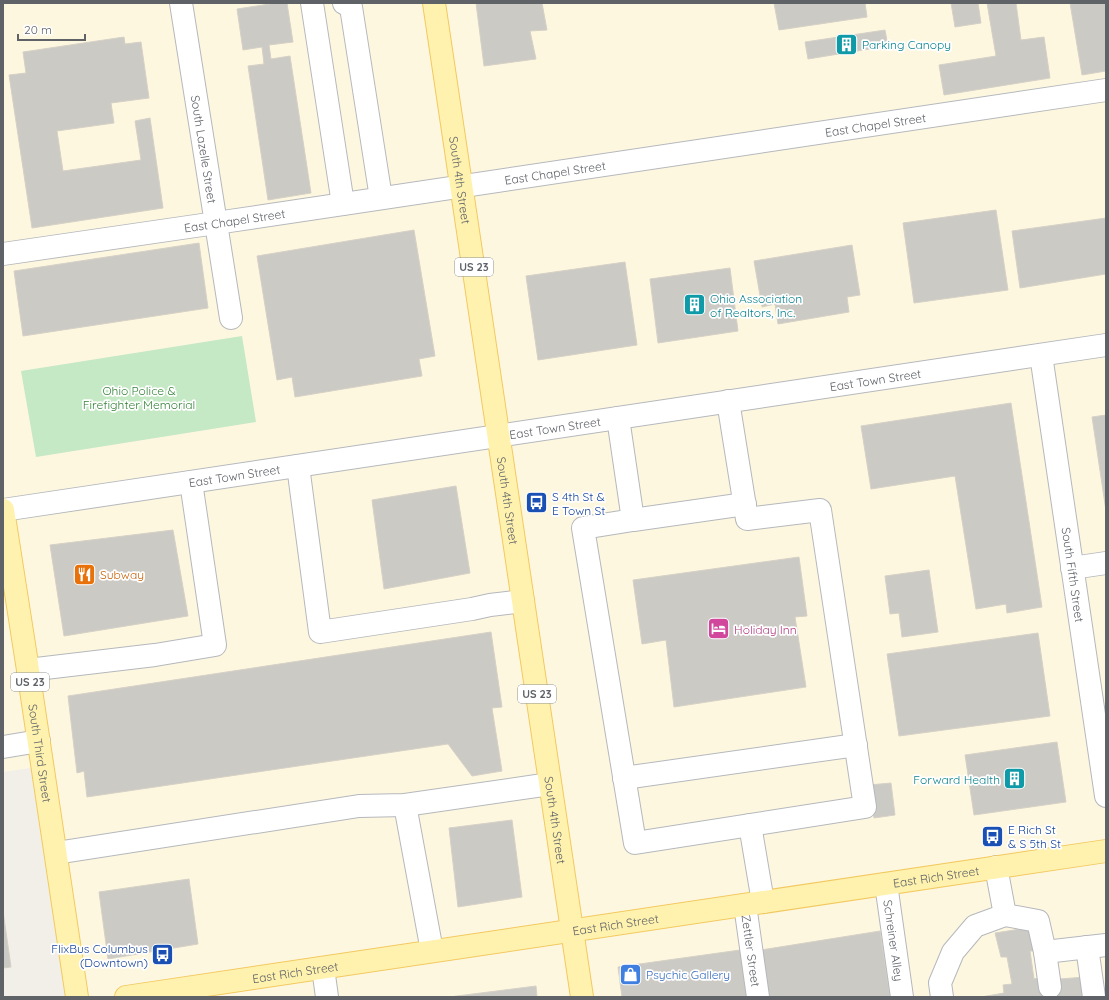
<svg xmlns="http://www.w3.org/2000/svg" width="1109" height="1000" font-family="Quicksand,sans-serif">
<rect width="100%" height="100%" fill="#f1efe8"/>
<path fill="#fef7e0" d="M3,3H1106V997H70L37,767L3,772Z"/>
<path fill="#c5e8c5" d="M242,336L256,422L36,457L21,371Z"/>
<path fill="#cccac5" stroke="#d6d1c6" d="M276,3H287L293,42L269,45L271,59L290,56L311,193L268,200L248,66L264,64L262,47L243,50L237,9Z
M476,3H542L547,30L530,31L536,59L484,66Z
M774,3H865L867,17L779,30Z
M951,3H978L981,23L955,27Z
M987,3H1016L1021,40L1044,37L1050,78L944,95L939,65L996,56Z
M1070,3H1106V71L1082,75Z
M885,30L888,46L808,59L805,42Z
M124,37L125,44L141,42L149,98L111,103L114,123L57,131L63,171L141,160L135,121L150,118L163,208L32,228L9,75L26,73L23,52Z
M996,210L1008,290L914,303L903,223Z
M1106,218V274L1020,288L1012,231Z
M414,230L435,356L419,359L422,376L295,397L292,377L277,380L257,256Z
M199,243L208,308L23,336L14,271Z
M852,245L860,295L847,297L849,312L778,324L775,304L762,307L754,261Z
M625,262L637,345L538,360L526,276Z
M730,268L738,331L658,343L650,279Z
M1011,403L1042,607L1007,613L1006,604L976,609L955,476L871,489L861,426Z
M1106,415V511L1092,417Z
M456,486L470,573L384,589L372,500Z
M173,530L188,616L64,636L50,545Z
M799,557L807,616L795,617L806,687L674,707L666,640L642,644L633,580Z
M929,570L938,632L902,637L899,613L890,614L885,576Z
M491,632L502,707L492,708L502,771L472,776L448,744L87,797L84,771L77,773L68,696Z
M1038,633L1050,716L899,736L887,654Z
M1057,742L1066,802L974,815L965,755Z
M891,783L895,815L874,818L869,785Z
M512,820L522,897L458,907L449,828Z
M189,879L198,944L108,959L99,892Z
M3,911L11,967L3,968Z
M1033,927L1036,951H1030L1034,979L1043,977L1059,979L1086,977L1089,997H981L1004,993L1003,985L1012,984L1007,957H1001L995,933Z
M880,931L890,997H768L761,950Z
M740,950L747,997H622L618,967Z
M536,986L537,997H449Z"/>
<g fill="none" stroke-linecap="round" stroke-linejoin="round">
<defs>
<g id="minor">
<path id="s1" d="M181,3L231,318"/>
<path d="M312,3L343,204"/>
<path d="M344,3L351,7L381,198"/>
<path id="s2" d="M3,254L216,223L1106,90"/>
<path id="s3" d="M1041,355L1106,796"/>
<path d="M618,418L633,520L583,528L635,843L865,807L820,510L747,519L728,401"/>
<path d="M298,466L320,632L472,609L490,605L523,601"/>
<path id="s4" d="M3,510L1106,345"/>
<path d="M633,520L745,504"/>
<path d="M1072,568L1106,563"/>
<path d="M28,670L155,655L215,645L191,482"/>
<path d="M3,747L39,741"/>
<path d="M624,778L856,745"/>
<path d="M405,805L432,951"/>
<path d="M750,825L763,902"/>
<path d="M56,853L359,806L405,805L550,784"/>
<path id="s5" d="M886,884L902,997"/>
<path id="s6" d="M745,905L758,997"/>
<path d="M1005,915L1038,921L1045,952L1050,987"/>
<path d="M1087,947L1094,997"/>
<path d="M1045,952L1106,945"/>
<path d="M323,968L327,997"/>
<path d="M942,997L940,983L953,952L975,926L1005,915L996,867"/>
</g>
<g id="major">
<path id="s7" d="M434,3L582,997"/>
<path id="s8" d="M3,510L28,670L77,997"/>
<path id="s9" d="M126,997L1106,851"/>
</g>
</defs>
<use href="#minor" stroke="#b5b8bc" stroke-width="24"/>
<use href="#major" stroke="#f2c960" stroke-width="24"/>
<use href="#minor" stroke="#fff" stroke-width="22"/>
<use href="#major" stroke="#fff2af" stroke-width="22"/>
</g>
<defs>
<symbol id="building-square" viewBox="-11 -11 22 22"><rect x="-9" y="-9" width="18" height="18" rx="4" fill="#0f9aa8" stroke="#fff"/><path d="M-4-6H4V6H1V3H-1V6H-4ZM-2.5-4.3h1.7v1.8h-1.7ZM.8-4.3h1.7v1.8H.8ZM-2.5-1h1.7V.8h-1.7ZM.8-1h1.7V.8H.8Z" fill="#fff"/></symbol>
<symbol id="bus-square" viewBox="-11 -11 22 22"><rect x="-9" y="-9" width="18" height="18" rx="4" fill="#1a4fb4" stroke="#fff"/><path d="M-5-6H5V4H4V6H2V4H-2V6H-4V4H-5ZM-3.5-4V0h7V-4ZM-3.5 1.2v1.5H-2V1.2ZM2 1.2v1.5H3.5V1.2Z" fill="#fff"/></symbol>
<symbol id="restaurant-square" viewBox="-11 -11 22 22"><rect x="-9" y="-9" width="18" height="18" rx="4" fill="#e8710a" stroke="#fff"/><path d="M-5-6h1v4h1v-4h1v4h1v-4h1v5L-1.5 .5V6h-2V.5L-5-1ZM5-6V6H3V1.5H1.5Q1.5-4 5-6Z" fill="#fff"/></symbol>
<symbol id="hotel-square" viewBox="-11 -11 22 22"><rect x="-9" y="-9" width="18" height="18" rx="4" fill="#d1479c" stroke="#fff"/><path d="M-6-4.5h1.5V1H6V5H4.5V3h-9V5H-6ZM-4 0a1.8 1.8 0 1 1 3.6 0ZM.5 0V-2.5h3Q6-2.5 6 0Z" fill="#fff"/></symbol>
<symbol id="shop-square" viewBox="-11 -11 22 22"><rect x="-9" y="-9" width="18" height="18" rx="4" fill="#3f7fe0" stroke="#fff"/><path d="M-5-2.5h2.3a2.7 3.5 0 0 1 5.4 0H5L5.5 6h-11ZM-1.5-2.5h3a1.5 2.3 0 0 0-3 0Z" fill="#fff"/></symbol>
</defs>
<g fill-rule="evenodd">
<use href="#building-square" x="834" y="32" width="25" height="25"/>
<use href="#building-square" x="682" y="292" width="25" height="25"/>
<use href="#bus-square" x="524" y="490" width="25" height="25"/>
<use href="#restaurant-square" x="72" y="562" width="25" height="25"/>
<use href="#hotel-square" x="706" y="616" width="25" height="25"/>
<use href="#building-square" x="1002" y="766" width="25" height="25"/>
<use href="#bus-square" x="980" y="824" width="25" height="25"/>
<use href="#bus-square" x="150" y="942" width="25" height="25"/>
<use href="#shop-square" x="618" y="962" width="25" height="25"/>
</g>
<g text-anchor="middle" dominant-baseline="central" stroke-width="3.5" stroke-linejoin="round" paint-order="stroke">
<g fill="#fff" stroke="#8f9295" stroke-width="1">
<rect x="455" y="258" width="38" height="18" rx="3"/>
<rect x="11" y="673" width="38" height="18" rx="3"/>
<rect x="518" y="685" width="38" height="18" rx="3"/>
</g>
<g font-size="11" font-weight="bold" fill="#5f6368">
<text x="474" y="267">US 23</text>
<text x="30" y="682">US 23</text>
<text x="537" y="694">US 23</text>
</g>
<g font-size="12" fill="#0d838f" stroke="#fff" text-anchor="start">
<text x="862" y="44">Parking Canopy</text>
<text x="710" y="298">Ohio Association<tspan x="710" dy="14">of Realtors, Inc.</tspan></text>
<text x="1000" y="779" text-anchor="end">Forward Health</text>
</g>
<g font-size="12" fill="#5f6368" stroke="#fff">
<text stroke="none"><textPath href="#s2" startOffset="882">East Chapel Street</textPath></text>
<text stroke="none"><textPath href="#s1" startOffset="148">South Lazelle Street</textPath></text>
<text stroke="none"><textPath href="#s2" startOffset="558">East Chapel Street</textPath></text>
<text stroke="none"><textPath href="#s7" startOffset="179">South 4th Street</textPath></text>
<text stroke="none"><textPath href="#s2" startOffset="234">East Chapel Street</textPath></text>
<text stroke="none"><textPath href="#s4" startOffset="882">East Town Street</textPath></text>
<text stroke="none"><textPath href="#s4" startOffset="558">East Town Street</textPath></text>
<text stroke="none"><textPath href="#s4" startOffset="234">East Town Street</textPath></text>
<text stroke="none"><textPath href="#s7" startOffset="503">South 4th Street</textPath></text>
<text stroke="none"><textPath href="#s3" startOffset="222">South Fifth Street</textPath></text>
<text stroke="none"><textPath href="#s8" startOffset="246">South Third Street</textPath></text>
<text stroke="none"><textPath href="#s7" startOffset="826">South 4th Street</textPath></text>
<text stroke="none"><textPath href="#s9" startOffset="819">East Rich Street</textPath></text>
<text stroke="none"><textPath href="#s9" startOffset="495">East Rich Street</textPath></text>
<text stroke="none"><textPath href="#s5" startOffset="57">Schreiner Alley</textPath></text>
<text stroke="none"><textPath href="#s6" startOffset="46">Zettler Street</textPath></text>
<text stroke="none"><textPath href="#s9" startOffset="171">East Rich Street</textPath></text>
</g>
<g font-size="12" fill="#348238" stroke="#fff">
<text x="139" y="390">Ohio Police &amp;<tspan x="139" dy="14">Firefighter Memorial</tspan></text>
</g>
<g font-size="12" fill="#164399" stroke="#fff" text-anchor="start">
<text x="552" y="496">S 4th St &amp;<tspan x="552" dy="14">E Town St</tspan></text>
<text x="1008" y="829">E Rich St<tspan x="1008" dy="14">&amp; S 5th St</tspan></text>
<text x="148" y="948" text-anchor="end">FlixBus Columbus<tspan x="148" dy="14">(Downtown)</tspan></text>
</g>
<g font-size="12" fill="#c56008" stroke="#fff" text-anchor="start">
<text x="100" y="574">Subway</text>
</g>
<g font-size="12" fill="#b23c85" stroke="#fff" text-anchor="start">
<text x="734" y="629">Holiday Inn</text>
</g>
<g font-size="12" fill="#366cbe" stroke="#fff" text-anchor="start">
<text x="646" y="974">Psychic Gallery</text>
</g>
</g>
<rect width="1109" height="1000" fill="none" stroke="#5f6368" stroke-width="8"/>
<path d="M18 34v6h67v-6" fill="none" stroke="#5f6368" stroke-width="2"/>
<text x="24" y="34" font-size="12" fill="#5f6368" stroke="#ffffff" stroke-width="3" paint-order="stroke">20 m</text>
</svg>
